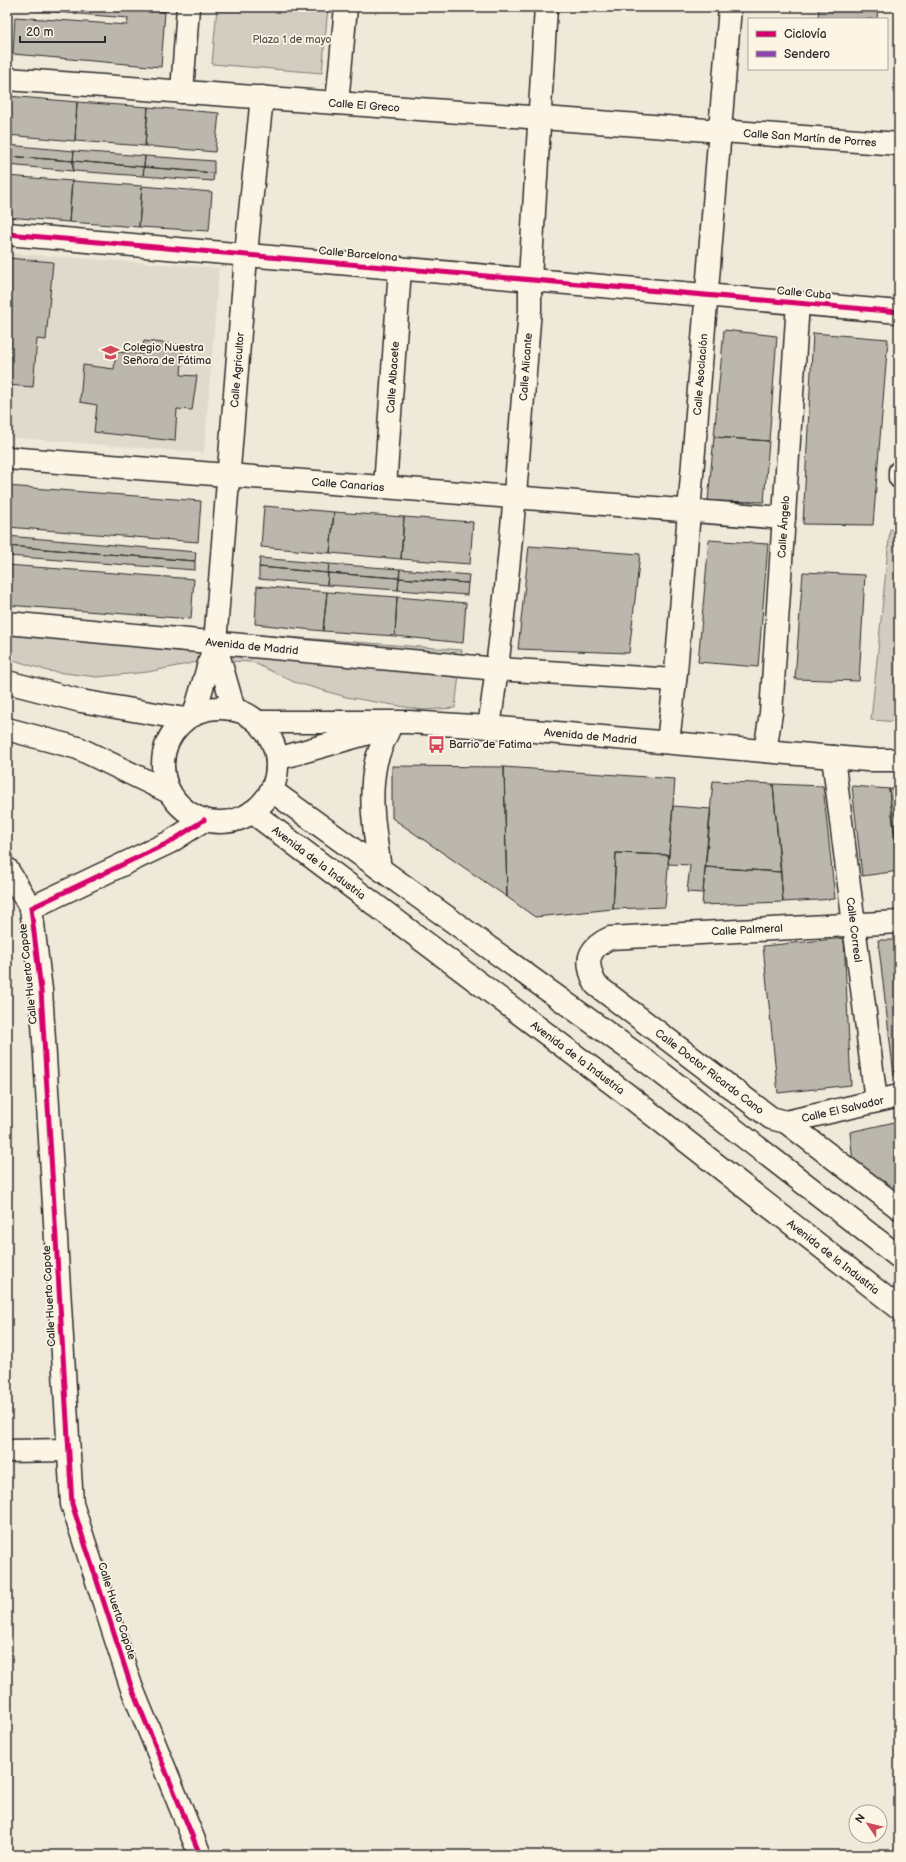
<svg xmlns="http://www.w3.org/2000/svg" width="906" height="1862" font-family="'Balsamiq Sans',sans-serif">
<rect width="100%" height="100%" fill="#efe9da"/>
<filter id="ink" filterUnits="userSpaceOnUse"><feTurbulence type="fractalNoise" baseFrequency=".025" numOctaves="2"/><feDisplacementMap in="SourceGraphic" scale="8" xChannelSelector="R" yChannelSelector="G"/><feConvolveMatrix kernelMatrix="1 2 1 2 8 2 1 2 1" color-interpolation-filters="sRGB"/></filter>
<g filter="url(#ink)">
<path fill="#e0dacc" d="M7,253L219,268L204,453L7,437Z"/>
<path fill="#d2cdc0" stroke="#7e7c76" d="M217,7H328L322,73L212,64Z
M890,529L899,531V722L871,720Z
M7,616L462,650L455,708L423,710L346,697L294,682L252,662L207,660L148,672L97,677L48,671L7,658Z"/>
<path fill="#bcb7ac" stroke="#2b2b2b" d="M31,7H98L165,12L161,67L13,54L15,17L127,25L128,18L31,10Z
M98,7H166L165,12Z
M819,7H878L877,19H818Z
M8,96L77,102L75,141L7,135Z
M77,102L148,107L145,146L75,141Z
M148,107L219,113L215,152L145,146Z
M7,145L74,151L73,161L7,156Z
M74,151L145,156L144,167L73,161Z
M7,156L73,161V171L7,165Z
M145,156L214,161V173L144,167Z
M73,161L144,167L143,176L73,171Z
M144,167L214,173L213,181L143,176Z
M7,176L72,181L69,222L7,217Z
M72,181L142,186L139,227L69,222Z
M142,186L212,192L209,231L139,227Z
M8,258L53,262L46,340L37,339L33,387L7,385Z
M724,330L777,336L769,441L714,437Z
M813,333L888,339L873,525L803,524Z
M144,341L183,345L181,375L197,376L192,410L177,409L175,441L94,432L97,405L80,402L83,365L114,369L116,352L142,354Z
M714,437L769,441L764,502L708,501Z
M7,486L201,501L198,542L7,527Z
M264,506L334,512L330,553L261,547Z
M334,512L404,517L401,559L330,553Z
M404,517L473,522L470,564L401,559Z
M7,536L196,552L195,561L7,546Z
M709,540L768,544L758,667L698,662Z
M7,546L195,561V570L7,556Z
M529,546L640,554L629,653L518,649Z
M260,558L329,564L328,573L259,567Z
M329,564L400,569L399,578L328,573Z
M7,565L194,579L191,619L7,605Z
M259,567L328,573L327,585L259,579Z
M400,569L469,575L468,583L399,578Z
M803,572L865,575L859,681L795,679Z
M328,573L399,578L398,590L327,585Z
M399,578L468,583L467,595L398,590Z
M257,586L327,592L323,631L255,624Z
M327,592L397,597L395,636L323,631Z
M397,597L466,603L463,643L395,636Z
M392,766L504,767L507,897L392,818Z
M504,767L675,779L669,855L616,853L613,909L535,917L507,897Z
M713,781L773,784L781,872L705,867Z
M773,784L823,786L835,899L783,902Z
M852,786L889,789L899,871L862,876Z
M889,789H899V871Z
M673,806L711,809L703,893L687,892L690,865L668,864Z
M616,853L669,855L665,907L613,909Z
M705,867L781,872L783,902L702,905Z
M844,938L851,1085L778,1093L763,946Z
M878,940H899V1074L894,1076Z
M899,1121V1199L853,1164L850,1132Z"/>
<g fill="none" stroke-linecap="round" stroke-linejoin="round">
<defs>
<path id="pedestrian" d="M899,471V478"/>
<g id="minor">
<path id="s1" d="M7,79L899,144"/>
<path d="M182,92L188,7"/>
<path d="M337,103L346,7"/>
<path d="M7,234L899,312"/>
<path id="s2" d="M7,458L784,518"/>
<path id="s3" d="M385,487L400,268"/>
<path id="s4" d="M7,623L497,669L675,680"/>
<path d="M215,643L234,710"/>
<path id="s5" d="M194,715L215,643L248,232L262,97"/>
<path id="s6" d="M489,727C509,588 519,448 530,309V279L546,7"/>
<path id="s7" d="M668,742L676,672L730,7"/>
<path id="s8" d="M765,751L771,713L798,303"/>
<path id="s9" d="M833,757L876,1101"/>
<path d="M7,869L31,908"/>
<path id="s10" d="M899,922L610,938C586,949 585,963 596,985L771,1118L786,1122L899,1208"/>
<path id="s11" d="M786,1122L899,1096"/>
<path d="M7,1451L68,1450"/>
<path d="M200,1855L131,1686L72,1504L41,990L31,908L170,842L204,820"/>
</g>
<g id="secondary">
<path id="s12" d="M258,722H408L489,727L867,760H899"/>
<path d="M277,759L383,729"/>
</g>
<g id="primary">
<path d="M7,682L81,701L185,719"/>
<circle cx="220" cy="765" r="57"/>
<path d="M7,729L78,748L169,792"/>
<path d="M271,790L650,1064L899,1257"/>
<path id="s13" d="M252,812L625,1093L899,1308"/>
<path d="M380,869C375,833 368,798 376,762C379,750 385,738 390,727"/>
</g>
</defs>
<use href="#pedestrian" stroke="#2b2b2b" stroke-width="23"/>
<use href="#minor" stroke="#2b2b2b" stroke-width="25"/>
<use href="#secondary" stroke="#2b2b2b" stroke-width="25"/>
<use href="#primary" stroke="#2b2b2b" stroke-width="25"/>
<use href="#pedestrian" stroke="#fcf5e5" stroke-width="20"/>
<use href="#minor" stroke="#fcf5e5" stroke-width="22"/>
<use href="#secondary" stroke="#fcf5e5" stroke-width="22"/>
<use href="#primary" stroke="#fcf5e5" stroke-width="22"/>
<path stroke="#8e44ad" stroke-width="4" stroke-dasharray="8 4" stroke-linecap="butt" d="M899,471V478"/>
<defs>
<path id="cycleway" d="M7,234L899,312
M200,1855L131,1686L72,1504L41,990L31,908L170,842L204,820"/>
</defs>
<use href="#cycleway" stroke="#fcf5e5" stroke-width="8"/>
<use href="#cycleway" stroke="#d6006c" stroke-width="5"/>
</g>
</g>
<defs>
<symbol id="school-bare" viewBox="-9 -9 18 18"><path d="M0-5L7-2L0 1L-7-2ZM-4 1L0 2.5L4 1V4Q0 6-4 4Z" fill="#d1495b" stroke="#fcf5e5" stroke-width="2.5" paint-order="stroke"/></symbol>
<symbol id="bus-bare" viewBox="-9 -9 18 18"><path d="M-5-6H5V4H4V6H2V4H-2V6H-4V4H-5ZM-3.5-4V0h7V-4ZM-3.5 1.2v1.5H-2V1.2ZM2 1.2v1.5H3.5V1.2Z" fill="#d1495b" stroke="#fcf5e5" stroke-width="2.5" paint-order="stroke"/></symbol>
</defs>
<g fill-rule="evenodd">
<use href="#school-bare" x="98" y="340" width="25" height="25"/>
<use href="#bus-bare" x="424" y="732" width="25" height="25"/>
</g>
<g text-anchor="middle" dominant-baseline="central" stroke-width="3.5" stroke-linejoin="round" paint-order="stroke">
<g font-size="11" fill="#555450" stroke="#fcf5e5">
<text x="292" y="39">Plaza 1 de mayo</text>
</g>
<g font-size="11" fill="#2b2b2b" stroke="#fcf5e5">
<text stroke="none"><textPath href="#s1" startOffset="358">Calle El Greco</textPath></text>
<text stroke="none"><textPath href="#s1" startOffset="805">Calle San Martín de Porres</textPath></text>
<text transform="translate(358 254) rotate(5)">Calle Barcelona</text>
<text transform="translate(804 293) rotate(5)">Calle Cuba</text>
<text stroke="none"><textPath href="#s6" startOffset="362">Calle Alicante</textPath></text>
<text stroke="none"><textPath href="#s5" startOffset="349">Calle Agricultor</textPath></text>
<text stroke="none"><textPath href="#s7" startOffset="369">Calle Asociación</textPath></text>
<text stroke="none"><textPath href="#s3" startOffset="110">Calle Albacete</textPath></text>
<text stroke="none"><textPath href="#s2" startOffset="342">Calle Canarias</textPath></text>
<text stroke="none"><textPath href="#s8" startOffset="225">Calle Ángelo</textPath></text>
<text stroke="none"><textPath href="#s4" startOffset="246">Avenida de Madrid</textPath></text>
<text stroke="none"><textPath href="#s12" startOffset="333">Avenida de Madrid</textPath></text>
<text stroke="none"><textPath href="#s13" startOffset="84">Avenida de la Industria</textPath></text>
<text stroke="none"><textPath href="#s9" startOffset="174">Calle Correal</textPath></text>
<text transform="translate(747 930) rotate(-3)">Calle Palmeral</text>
<text transform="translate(28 974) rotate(-96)">Calle Huerto Capote</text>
<text stroke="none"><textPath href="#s13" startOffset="408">Avenida de la Industria</textPath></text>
<text stroke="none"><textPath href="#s10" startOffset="490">Calle Doctor Ricardo Cano</textPath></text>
<text stroke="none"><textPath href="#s11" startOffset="58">Calle El Salvador</textPath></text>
<text stroke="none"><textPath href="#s13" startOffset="732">Avenida de la Industria</textPath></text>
<text transform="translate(49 1296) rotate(-93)">Calle Huerto Capote</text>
<text transform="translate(117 1611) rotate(72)">Calle Huerto Capote</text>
</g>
<g font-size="11" fill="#2b2b2b" stroke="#fcf5e5" text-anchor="start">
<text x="123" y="347">Colegio Nuestra<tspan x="123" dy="13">Señora de Fátima</tspan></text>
<text x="449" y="744">Barrio de Fatima</text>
</g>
</g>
<rect width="906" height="1862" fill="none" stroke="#fcf5e5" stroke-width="24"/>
<rect x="12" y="12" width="882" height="1838" fill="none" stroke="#2b2b2b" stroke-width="1.5" filter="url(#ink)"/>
<rect x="748" y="18" width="140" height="52" fill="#fcf5e5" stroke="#a8a49b"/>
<rect x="756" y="31" width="20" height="6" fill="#d6006c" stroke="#a8a49b"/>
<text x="784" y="38" font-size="12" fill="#2b2b2b">Ciclovía</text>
<rect x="756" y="51" width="20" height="6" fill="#8e44ad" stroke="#a8a49b"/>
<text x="784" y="58" font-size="12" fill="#2b2b2b">Sendero</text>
<g transform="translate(868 1824) rotate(305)"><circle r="19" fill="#fcf5e5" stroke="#a8a49b"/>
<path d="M0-3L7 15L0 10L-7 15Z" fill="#d1495b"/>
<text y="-6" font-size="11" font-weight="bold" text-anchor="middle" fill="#2b2b2b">N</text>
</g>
<path d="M20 36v6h85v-6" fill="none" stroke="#2b2b2b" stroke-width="2"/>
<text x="26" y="36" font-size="12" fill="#2b2b2b" stroke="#fcf5e5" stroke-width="3" paint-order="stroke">20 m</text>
</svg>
